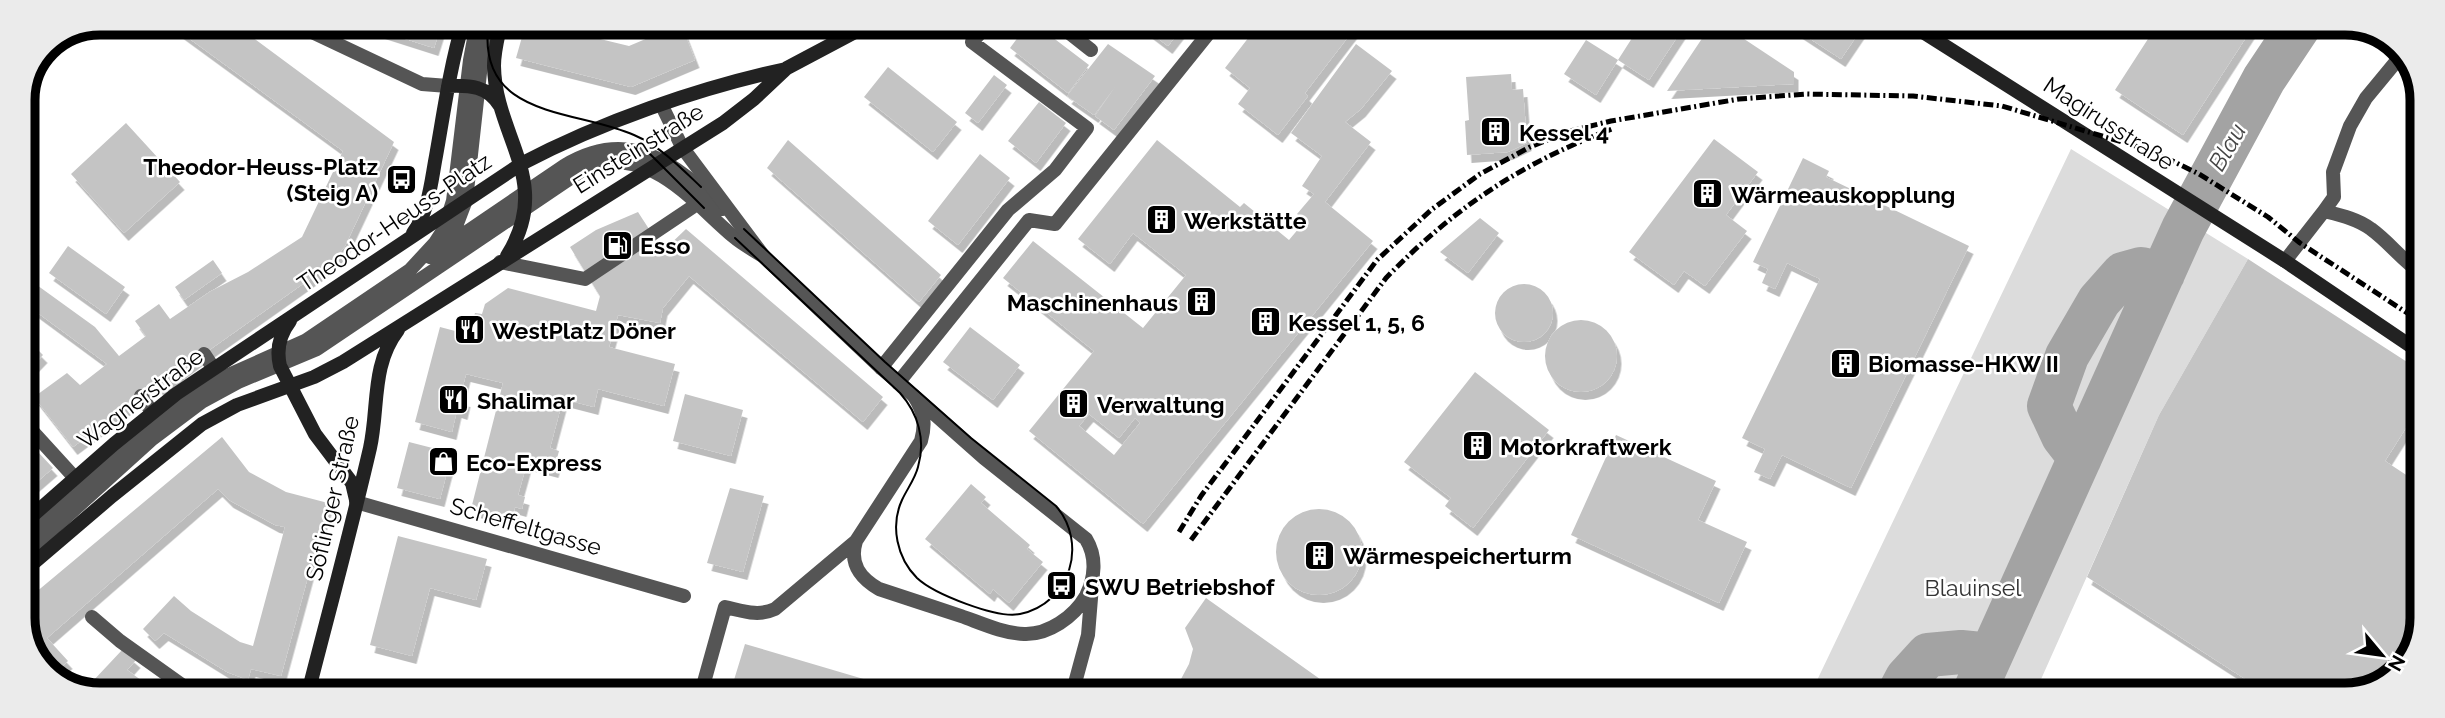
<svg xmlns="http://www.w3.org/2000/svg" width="2445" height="718" font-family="Raleway,sans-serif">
<defs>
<filter id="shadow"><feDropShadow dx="4.5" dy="8" stdDeviation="0" flood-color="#0004"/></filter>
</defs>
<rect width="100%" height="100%" fill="#fff"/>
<path fill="#dcdcdc" d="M2071,149L2248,259L2159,415L2034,695H1810Z"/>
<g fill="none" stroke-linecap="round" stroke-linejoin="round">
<path stroke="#a3a3a3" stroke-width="44" d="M2080,458L2063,436L2049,406L2067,356L2099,301L2123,274L2141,269L2163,274
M1898,695L1907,678L1928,655L1961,652L1991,655
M1973,695L2183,229L2264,79L2300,25"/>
</g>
<path fill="#c4c4c4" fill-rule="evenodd" filter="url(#shadow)" d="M168,23H233L394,142L345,246L331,264L198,358L159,388L157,385L141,396L73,447L34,397L67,373L80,385L107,364L23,302V275L95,327L119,356L146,336L135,321L159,304L170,319L211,291L248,272L302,237L343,151Z
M370,23H442L434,48L368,27Z
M526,23H565L563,30L629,46L681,24L695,60L631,87L516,58Z
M1028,24H1035L1089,65L1068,93L1010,48Z
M1139,24H1185L1168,46Z
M1259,24H1358L1305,93L1308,96L1278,135L1238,104L1250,88L1225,68Z
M1641,24L1685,25L1649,80L1618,60Z
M1711,25H1723L1794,72V84L1667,91Z
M1789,25H1864L1841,59Z
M2157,25H2254L2183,135L2115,90Z
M1586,40L1618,60L1596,95L1564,74Z
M1108,44L1155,76L1114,130L1095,116L1115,87L1094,115L1067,96Z
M1356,44L1392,71L1361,109L1345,122L1371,142L1325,202L1373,241L1143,524L1029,431L1094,351L1003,278L1033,241L1143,328L1186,275L1133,233L1110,264L1078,239L1157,140L1240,207L1244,203L1289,240L1305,221L1297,214L1314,194L1302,186L1322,156L1291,133ZM1089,414L1119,438L1135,418L1140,423L1114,455L1079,426Z
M888,67L957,122L933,152L864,97Z
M1511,74L1512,90L1523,89L1527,143L1508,152L1467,155L1465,121L1469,120L1466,77Z
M994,75L1007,85L978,123L965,113Z
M1039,102L1066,123L1036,163L1008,141Z
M126,123L180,182L124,233L71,174Z
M1714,139L1758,172L1726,215L1747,231L1705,286L1684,271L1674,285L1629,252Z
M788,140L941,275L919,302L767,168Z
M980,154L1010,178L958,245L928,221Z
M1803,158L1829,171L1826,177L1969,246L1851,488L1782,455L1770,479L1754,472L1765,449L1742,438L1820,279L1787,263L1775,289L1762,283L1768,269L1753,262Z
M638,212L663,251L686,229L883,397L863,422L689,276L663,308L660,323L618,315L609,347L675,364L664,406L598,389L594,407L563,399L550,448L559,451L554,470L527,463L518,495L525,497L522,509L515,507L512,519L471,509L503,383L466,374L460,398L466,399L463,412L457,410L452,432L415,422L440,327L459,332L461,322L471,325L475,313L482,314L485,304L508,288L596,311L600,296L570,247L596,230Z
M1480,218L1499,233L1468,273L1440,252Z
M68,246L125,287L106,314L49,273Z
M2248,259L2421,371V404L2385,461L2420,484V638L2392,679L2346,695H2270L2087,577L2159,415Z
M213,260L222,273L184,300L175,287Z
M1495 313a29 29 0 1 1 58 0a29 29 0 1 1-58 0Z
M1545 356a36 36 0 1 1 72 0a36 36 0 1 1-72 0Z
M970,327L1020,365L993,400L943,362Z
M23,335L43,355L23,376Z
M1475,372L1549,430L1473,528L1445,506L1451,498L1404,462Z
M685,394L743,410L731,456L673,441Z
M1616,435L1716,481L1698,520L1747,542L1719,603L1571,535Z
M24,437L53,468L23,494V438Z
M222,437L249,472L286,492L328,503L281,676L251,669L248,680L227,672L164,633L155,641L143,629L174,596L191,611L240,642L253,646L285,527L275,525L229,500L218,489L47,638L68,661L52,675L43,670L23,624V603Z
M409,442L452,453L440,499L397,488Z
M971,484L986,497L981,503L1030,545L1027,549L1043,562L1009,603L993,589L990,594L925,539Z
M730,488L764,496L743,572L707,563Z
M1276 552a43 43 0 1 1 86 0a43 43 0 1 1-86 0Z
M398,536L487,559L476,600L430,588L412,656L370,645Z
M1206,598L1341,694H1166L1181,679L1189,664L1193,649L1185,628Z
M745,644L911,693V694L730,693Z
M123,649L136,660L127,670L159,693H104L92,682Z"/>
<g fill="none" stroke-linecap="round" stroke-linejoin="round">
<path stroke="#555" stroke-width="14" d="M1058,24L1091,50
M2324,211L2334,197L2333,172L2350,126L2366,98L2404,52
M450,242L466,200L480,73L489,23
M430,257L564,166C630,126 675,163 723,209
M2285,261L2324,211C2340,215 2358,219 2371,229C2389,242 2402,260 2421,273
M500,262L585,279L703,200
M204,354L214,369
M881,368L1008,210L1055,170L1087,128L972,42L988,24
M898,383L1029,220L1055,224L1216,24
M141,396L152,412
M914,396L984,458L1086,539C1097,557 1095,578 1086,596C1074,617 1048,635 1024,634C1002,633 981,623 961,616C934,607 906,598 879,589C860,578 849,564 856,541L921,441C926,423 924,412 914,396Z
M23,542L130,445L196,392L222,378L305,341L410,270L435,243L444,229L453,201L470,60L477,23
M23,556L151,440L203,401L238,382L317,349L584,169C650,143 690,200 734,237C742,244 752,249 761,255
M701,693L725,607C743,611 758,617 775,609L856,541
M1072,694L1088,635L1092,586"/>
<path stroke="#555" stroke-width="14" d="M300,23L314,33L422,84L448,86
M662,106L682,147L765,258L881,368L914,396
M23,421L75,478
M356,502L684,596
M92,617L120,641L193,693"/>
<path stroke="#222" stroke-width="14" d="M501,23C498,37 494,51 494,66C495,137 554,181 507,256
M1912,25L2285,261L2421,353
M448,86C470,85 488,86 500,106
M413,233C429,211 431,182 436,156C444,111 450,67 463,23
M290,321C280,334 276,349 280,366L315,434L352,483L356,500
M23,524L114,444L176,394L521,164C601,122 698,88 786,69
M23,572L112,496L202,424L237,405L314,377L343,362L723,123L754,99L787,68L870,24
M308,693C329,611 351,530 370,448C379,407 371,365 398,330"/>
<path stroke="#000" stroke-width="2" d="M488,27C479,119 575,109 634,135C660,146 681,168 701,187
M644,148L704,208
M735,238L900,393C918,413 926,440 918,467C915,479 907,489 902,500C890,526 897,558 917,578C934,594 997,619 1020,614C1071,603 1088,543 1056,506L971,438L885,362L744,229"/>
<path stroke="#000" stroke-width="5" stroke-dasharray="10 3.5 2 3.5" stroke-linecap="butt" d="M1179,532L1201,496L1377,260L1431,210L1480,174L1530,147L1570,131L1611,121L1739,99L1806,94L1913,96L2002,106L2152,151L2199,174L2268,217L2300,243L2421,322
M1191,540L1386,278C1454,208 1521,163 1612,129"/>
</g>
<defs>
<symbol id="building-square" viewBox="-11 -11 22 22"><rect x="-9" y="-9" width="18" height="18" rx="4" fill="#000" stroke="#fff"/><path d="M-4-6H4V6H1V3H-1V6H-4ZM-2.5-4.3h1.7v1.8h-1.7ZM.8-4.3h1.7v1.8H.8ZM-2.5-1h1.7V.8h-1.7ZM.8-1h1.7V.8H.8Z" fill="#fff"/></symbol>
<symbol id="bus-square" viewBox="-11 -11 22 22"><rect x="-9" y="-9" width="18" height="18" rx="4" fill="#000" stroke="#fff"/><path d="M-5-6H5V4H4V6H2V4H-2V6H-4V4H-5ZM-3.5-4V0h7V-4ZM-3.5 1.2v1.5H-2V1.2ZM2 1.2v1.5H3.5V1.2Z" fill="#fff"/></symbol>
<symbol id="fuel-square" viewBox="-11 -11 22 22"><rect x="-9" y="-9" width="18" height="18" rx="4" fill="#000" stroke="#fff"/><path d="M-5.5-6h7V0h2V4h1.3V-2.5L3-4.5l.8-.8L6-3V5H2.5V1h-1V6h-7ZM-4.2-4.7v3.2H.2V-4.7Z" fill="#fff"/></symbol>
<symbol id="restaurant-square" viewBox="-11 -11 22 22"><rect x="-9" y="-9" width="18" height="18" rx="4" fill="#000" stroke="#fff"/><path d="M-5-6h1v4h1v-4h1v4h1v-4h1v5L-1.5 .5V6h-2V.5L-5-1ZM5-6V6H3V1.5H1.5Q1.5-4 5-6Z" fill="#fff"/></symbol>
<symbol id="shop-square" viewBox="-11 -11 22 22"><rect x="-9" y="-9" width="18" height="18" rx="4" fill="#000" stroke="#fff"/><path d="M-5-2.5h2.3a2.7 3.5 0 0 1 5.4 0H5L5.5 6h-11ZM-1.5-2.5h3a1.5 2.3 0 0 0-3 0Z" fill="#fff"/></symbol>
</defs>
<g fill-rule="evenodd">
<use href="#building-square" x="1478" y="114" width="35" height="35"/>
<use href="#bus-square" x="384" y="162" width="35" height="35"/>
<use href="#building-square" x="1690" y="176" width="35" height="35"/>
<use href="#building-square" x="1144" y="202" width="35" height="35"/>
<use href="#fuel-square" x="600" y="228" width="35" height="35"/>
<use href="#building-square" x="1184" y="284" width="35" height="35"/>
<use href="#building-square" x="1248" y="304" width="35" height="35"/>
<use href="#restaurant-square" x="452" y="312" width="35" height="35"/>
<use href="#building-square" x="1828" y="346" width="35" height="35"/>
<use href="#restaurant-square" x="436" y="382" width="35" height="35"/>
<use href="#building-square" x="1056" y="386" width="35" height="35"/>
<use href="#building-square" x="1460" y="428" width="35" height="35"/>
<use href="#shop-square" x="426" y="444" width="35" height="35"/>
<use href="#building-square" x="1302" y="538" width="35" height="35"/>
<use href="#bus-square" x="1044" y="568" width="35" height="35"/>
</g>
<g text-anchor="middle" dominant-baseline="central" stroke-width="5" stroke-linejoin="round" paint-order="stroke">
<g font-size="23" fill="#000" stroke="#fff">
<text transform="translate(2109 123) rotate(33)">Magirusstraße</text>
<text transform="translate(638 148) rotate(-32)">Einsteinstraße</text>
<text transform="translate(394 222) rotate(-34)">Theodor-Heuss-Platz</text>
<text transform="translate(140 398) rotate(-37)">Wagnerstraße</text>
<text transform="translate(332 498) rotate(-77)">Söflinger Straße</text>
<text transform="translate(526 526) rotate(16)">Scheffeltgasse</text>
</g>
<g font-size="23" font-weight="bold" fill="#000" stroke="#fff" text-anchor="start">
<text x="1519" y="132">Kessel 4</text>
<text x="378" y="166" text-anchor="end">Theodor-Heuss-Platz<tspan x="378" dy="26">(Steig A)</tspan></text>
<text x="1731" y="194">Wärmeauskopplung</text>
<text x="1184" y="220">Werkstätte</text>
<text x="640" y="245">Esso</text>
<text x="1178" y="302" text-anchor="end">Maschinenhaus</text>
<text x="1288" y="322">Kessel 1, 5, 6</text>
<text x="492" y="330">WestPlatz Döner</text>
<text x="1868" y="363">Biomasse-HKW II</text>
<text x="477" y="400">Shalimar</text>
<text x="1097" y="404">Verwaltung</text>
<text x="1500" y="446">Motorkraftwerk</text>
<text x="466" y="462">Eco-Express</text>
<text x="1343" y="555">Wärmespeicherturm</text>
<text x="1085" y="586">SWU Betriebshof</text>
</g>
<g font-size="23" fill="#333" stroke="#fff">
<text x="1973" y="587">Blauinsel</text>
</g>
<g font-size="24" font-style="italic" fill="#444" stroke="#fff">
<text transform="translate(2227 147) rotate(-60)">Blau</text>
</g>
</g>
<path d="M0 0H2445V718H0ZM100 35H2345A65 65 0 0 1 2410 100V618A65 65 0 0 1 2345 683H100A65 65 0 0 1 35 618V100A65 65 0 0 1 100 35Z" fill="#ebebeb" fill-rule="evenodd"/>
<path fill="none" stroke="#000" stroke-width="9" d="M100 35H2345A65 65 0 0 1 2410 100V618A65 65 0 0 1 2345 683H100A65 65 0 0 1 35 618V100A65 65 0 0 1 100 35Z"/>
<g transform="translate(2382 655) rotate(119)" stroke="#ffffff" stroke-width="5" paint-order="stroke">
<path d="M0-5L12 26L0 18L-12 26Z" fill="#000000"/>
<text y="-10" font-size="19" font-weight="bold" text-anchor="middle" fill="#000000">N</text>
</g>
</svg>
